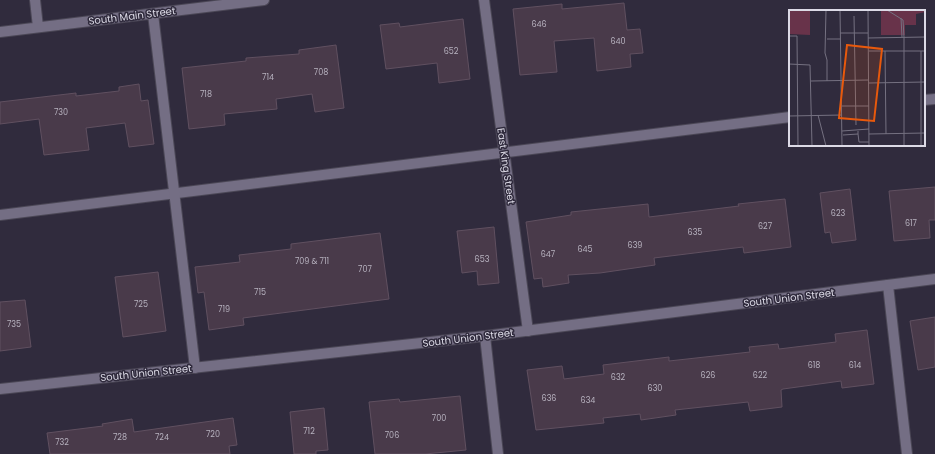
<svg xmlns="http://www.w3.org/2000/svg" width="935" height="454" font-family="Poppins,sans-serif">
<rect width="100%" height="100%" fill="#302b3d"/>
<path fill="#493a4a" stroke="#605060" d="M624,3L627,30L640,29L643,53L630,54L631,67L597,71L594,38L554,41L557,72L520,75L513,9L562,4V9Z
M463,19L470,79L439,83L437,63L386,69L380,25L399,23L400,27Z
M336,45L344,108L315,112L312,94L276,99L277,109L224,114L225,125L189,129L182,68L246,61V58L299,54V50Z
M139,84L141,101L148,100L154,144L129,147L125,123L86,128L89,150L44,155L39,119L0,124V102L76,93V96L119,91V87Z
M935,187V220H929L930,238L894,241L889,191Z
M850,189L856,240L832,243L830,232L825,233L820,193Z
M785,199L791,247L744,253L743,247L654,258L655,265L600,273L568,275L569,283L543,287L542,278L534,279L526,222L571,215V212L648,204L649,217L739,206L738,204Z
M494,227L499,283L478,285L477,271L462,273L457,231Z
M380,233L389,299L243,318L244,325L209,330L204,292L198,293L195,267L240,262L239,255L291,249V244Z
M158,272L166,331L123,337L115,277Z
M25,300L31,347L0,351V302Z
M935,317V367L918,370L910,321Z
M867,330L874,384L842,388L841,381L783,389L781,390L782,407L750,411L748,402L675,410L676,415L641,420L640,414L603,418L604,423L536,430L527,370L562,366L564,379L604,374L603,365L669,357V361L750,352L749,347L778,344L779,349L836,342L835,334Z
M460,396L466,450L425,454H375L369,402L399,399L400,402Z
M324,408L328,450L316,451V454H294L290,412Z
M233,418L237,445L229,446L230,454H50L47,433L103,426L102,424L132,419L134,432Z"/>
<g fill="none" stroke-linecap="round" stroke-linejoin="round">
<defs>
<path id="lane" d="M924,100L935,99
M0,215L790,117
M888,285L907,454"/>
<path id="street" d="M35,0L38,27
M484,0L528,331
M153,14L195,368
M0,32L264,0
M485,336L498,454"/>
<path id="secondary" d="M0,389L485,336L935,279"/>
</defs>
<use href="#lane" stroke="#4b4756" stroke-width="12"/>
<use href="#street" stroke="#4b4756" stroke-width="12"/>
<use href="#secondary" stroke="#4b4756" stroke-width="12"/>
<use href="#lane" stroke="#746e84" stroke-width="10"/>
<use href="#street" stroke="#746e84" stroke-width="10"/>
<use href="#secondary" stroke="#746e84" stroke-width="10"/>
</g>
<g text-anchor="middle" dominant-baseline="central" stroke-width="3" stroke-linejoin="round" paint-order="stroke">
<g font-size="8" fill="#b7b2bf">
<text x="539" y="24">646</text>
<text x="618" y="41">640</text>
<text x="451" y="51">652</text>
<text x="321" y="72">708</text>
<text x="268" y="77">714</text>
<text x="206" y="94">718</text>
<text x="61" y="112">730</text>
<text x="838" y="213">623</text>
<text x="911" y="223">617</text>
<text x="765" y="226">627</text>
<text x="695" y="232">635</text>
<text x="635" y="245">639</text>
<text x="585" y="249">645</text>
<text x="548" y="254">647</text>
<text x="482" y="259">653</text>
<text x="312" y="261">709 &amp; 711</text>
<text x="365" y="269">707</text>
<text x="260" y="292">715</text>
<text x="141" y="304">725</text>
<text x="224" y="309">719</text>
<text x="14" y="324">735</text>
<text x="814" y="365">618</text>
<text x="855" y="365">614</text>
<text x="708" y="375">626</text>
<text x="760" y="375">622</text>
<text x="618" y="377">632</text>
<text x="655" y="388">630</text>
<text x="549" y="398">636</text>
<text x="588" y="400">634</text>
<text x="439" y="418">700</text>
<text x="309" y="431">712</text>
<text x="213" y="434">720</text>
<text x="392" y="435">706</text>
<text x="120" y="437">728</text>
<text x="162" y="437">724</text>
<text x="62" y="442">732</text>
</g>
<g font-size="10" fill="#dcdae6" stroke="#302b3d">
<text transform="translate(132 16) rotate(-7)">South Main Street</text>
<text transform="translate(506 166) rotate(82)">East King Street</text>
<text transform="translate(789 298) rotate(-7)">South Union Street</text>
<text transform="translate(468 338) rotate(-7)">South Union Street</text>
<text transform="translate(146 373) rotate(-6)">South Union Street</text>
</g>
</g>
<g transform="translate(789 10)">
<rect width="136" height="136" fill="#302b3d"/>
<path d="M0,0H21V25L0,24ZM92,0H136V2L127,4V15H116V25H92Z" fill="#68334a"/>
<path fill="none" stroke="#757181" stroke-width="1" d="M37,0L36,43L38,50V71M51,0L53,136M79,0L80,136M98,0L114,10L115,27M65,6L67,115M112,8L113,27M51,23H79M0,26H8L9,136M115,27V136M79,28L136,27M38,29H51M80,41H136M96,41L97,124M0,54L21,55L23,136M22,71L80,70M80,73L136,72M53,96H80M29,105L37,136M0,106L53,105M53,121L80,119M69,124L70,132H80M80,124L136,123M54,125L69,124V121M132,136V41"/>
<path fill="#e8590c" fill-opacity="0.15" stroke="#e8590c" stroke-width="2" d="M58,35L93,39L85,111L50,108Z"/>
<rect width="136" height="136" fill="none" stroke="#dcdae6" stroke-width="2"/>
</g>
</svg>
